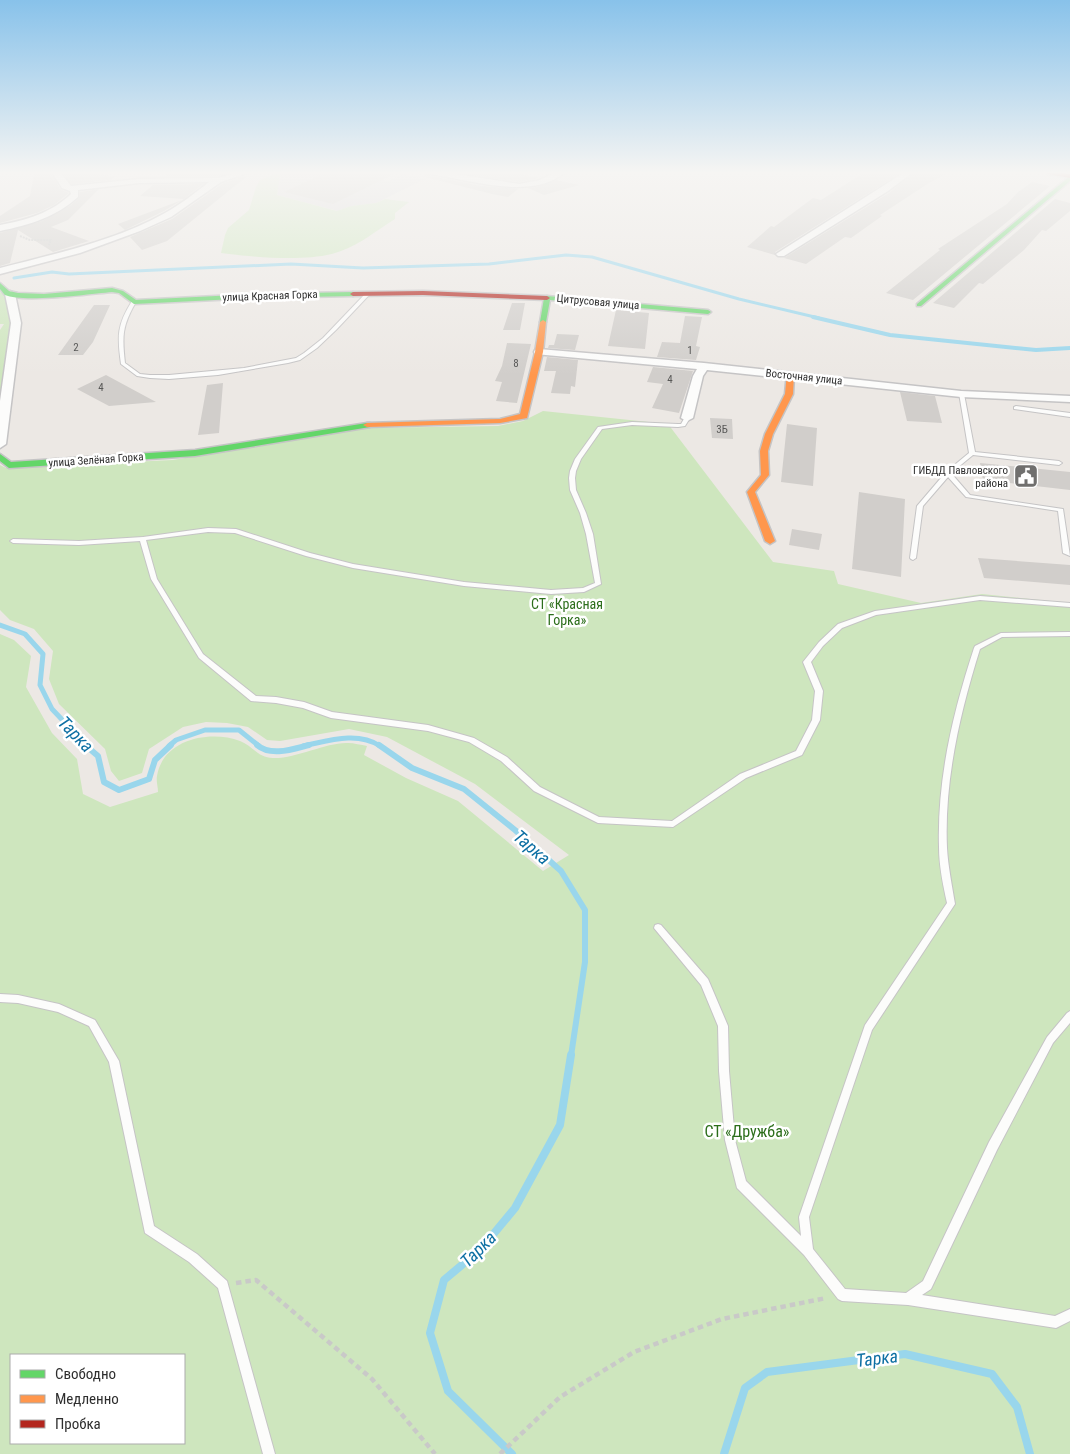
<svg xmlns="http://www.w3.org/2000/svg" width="1070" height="1454" font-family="'Roboto Condensed',sans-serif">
<rect width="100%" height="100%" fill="#ece8e4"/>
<path fill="#dcd9db" d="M261,172H352L388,181L403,174L425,179L376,203L351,206L338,211L277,195L280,174Z"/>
<path fill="#cee6be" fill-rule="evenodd" d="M275,174H280L277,195L337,211L351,206L376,203L385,199L409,202L395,213V219C377,230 361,244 341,251C311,263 253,257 221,253L225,235L228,228L249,210L256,187L260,180Z
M0,292L6,295L11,322L0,401V330L4,324H0Z
M543,411L668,424L773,562L834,571L838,584L921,603L982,594L1070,603V1454H0V634L14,640L31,656L26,687L52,733L77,759L83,794L110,807L158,792C158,787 156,781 157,776C163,739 210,730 240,741C253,746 258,758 273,758C295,759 327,742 348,743C354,743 361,745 367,746L364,755L406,778L458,801L543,871L569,855L475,784L387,737L349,729L280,741L267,740L248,727L227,723L206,722L183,727L149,749L142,773L119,781L111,771L105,749L59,704L49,679L53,651L34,629L10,620L0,610V465L6,468L173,460L367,428L498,426L523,421ZM11,1355H184V1443H11Z"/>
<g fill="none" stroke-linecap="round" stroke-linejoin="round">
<path stroke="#99d6ec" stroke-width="3" d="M14,278L52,272L69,274L291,264L363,268L489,264L566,255L592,257L739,299L819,318"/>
<path stroke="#99d6ec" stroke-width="4" d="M813,317L890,335L1036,350L1070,348"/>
<path stroke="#99d6ec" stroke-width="5" d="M0,625L25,634L43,654L40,685L52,709L87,746
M169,746L176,740L205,730H239L259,746
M303,746C328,741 357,731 380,746"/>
<path stroke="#99d6ec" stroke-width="6" d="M85,745L98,756L104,782L119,790L149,779L155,760L171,745
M257,745C271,757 293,749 309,745
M379,745L412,768L464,789L515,830L561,871L585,910V962L571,1056"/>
<path stroke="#99d6ec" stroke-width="8" d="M512,1454L448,1391L430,1333L444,1280L481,1249L515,1208L560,1125L571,1055
M724,1454L745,1388L767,1372L905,1354L992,1374L1017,1407L1030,1454"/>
</g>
<path fill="#d1cecb" d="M62,172H88L86,174L116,176L111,180L72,184Z
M211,172L227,173L218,176L166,177L170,173L207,174Z
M327,172H398L333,204L284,192Z
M452,172H508L541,178L519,182Z
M865,172H902L775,252V255L747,247L771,226L774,227L813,198L821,200Z
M915,172H950L929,183L880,215L882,216L851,238L845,237L806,264L784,258L889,193Z
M51,173L60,189L69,193L54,205L37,213L0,223V216L30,196L34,175Z
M426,173L431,176L482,186L518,189L508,197L492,194L425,177Z
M244,176H247L167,241L142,250L130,237L172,219L222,184Z
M556,180L579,185L544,195L528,188L537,187Z
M1032,182L1050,186L913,300L886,293L940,250L938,249L1007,204L1018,192Z
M203,184L184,199L140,196L153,185Z
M99,189L68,220L51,227L89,241L53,252L18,230L10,263L0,266V233L42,221L71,205L79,198L80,192Z
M1055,199L1070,203V211L1046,231L1042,230L1024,250L983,284L979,283L954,308L933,303Z
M182,200L164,211L125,230L118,224Z
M512,303H525L520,330H503Z
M94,305H110L93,342L83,355H58Z
M616,310L649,313L645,349L608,346Z
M685,316L702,317L696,346L700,347L696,360L657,357L662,342L680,343Z
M557,334L579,335L575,350L548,348L549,345H554Z
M507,343L531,344L517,403L496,401L502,382L495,381L502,366Z
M547,357L578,360L575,387L571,386L570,394L551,393L556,371H544Z
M653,367L693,371L679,413L652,408L663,384L647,382Z
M106,375L156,402L109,406L77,389Z
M223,383L219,433L198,435L207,385Z
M900,392L935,396L942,423L907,421Z
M710,418L732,419L733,439L712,438Z
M787,424L817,428L813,486L781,482Z
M980,463L1070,472V490L983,480Z
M859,492L905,499L901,577L852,569Z
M792,529L822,534L819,550L789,545Z
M978,558L1070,565V585L984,578Z"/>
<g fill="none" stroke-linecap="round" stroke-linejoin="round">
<defs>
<path id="lane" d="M366,293L370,294L336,330L317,348L300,360L288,363L218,375L169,379L150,378L137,376L121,364C117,336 117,325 132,301L136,302C122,326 122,336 125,363L140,374L150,375H169L244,368L296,358L304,353L323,338Z
M959,393L964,394L975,452L1059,461L1062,463L1059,465L973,455L951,473L970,495L1063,509L1070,556L1063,553L1058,511L966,497L948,477L923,506L916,558L913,560L911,559L910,558L917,506L946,472L969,453Z
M1016,406L1070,413V417L1014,409V407Z
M687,416L690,418L685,426L678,427L632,425L602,429L581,459L576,471L575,478L576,490L586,513L593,534L601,584L584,592L551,594L464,586L353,568L306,556L235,533L208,532L146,540L157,579L203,654L256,696L276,697L304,702L332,712L428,725L474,738L507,757L540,787L599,817L672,821L740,774L796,751L812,720L815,691L803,662L819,642L838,624L875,611L980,596L1070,603V607L980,600L876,615L842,628L823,646L811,662L823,691L820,720L802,755L746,778L673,827L598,823L534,791L501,761L469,742L428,731L331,718L303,708L276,703L251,701L199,658L151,579L140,541L79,545L13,543L10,541L13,539L79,541L143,537L208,528L236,529L310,553L353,564L464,582L551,590L583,588L595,583L586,534L580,513L570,490L569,478L570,471L575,459L598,427L632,422L678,424H681L685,417Z
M1070,632V636L1002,637L980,649C960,713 944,781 947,848C948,866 952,885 955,904L872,1030L809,1217L813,1249L845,1289L906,1293L923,1281L989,1142L1047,1037L1067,1013L1070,1011V1023L1053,1043L997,1150L931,1289L922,1295L1055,1316L1070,1309V1321L1056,1328L908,1305L842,1301L838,1299L804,1255L737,1188L725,1140L719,1071L718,1026L701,985L654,928L655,925L658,924L661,925L708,979L728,1026L729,1071L735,1140L746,1181L801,1236L799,1217L865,1025L947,903C943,885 939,866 939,847C937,779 953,712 974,648L975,646L1001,633Z
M0,994L18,995L59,1004L95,1020L119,1061L154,1226L197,1254L227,1281L275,1454H263L218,1288L189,1262L145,1233L109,1062L89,1026L58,1012L18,1003L0,1002Z"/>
<path id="street" d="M52,172H60L71,186L139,179L218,178L239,172H250L221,182L171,217L140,231L80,253L0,274V268C54,254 115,241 165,213C180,205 195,193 209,182L139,183L78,190V197C56,217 29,225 0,231V225C27,220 51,213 71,194L70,191L62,188Z
M427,172H443L519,184L540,180L556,172H565C533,201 470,180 431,174Z
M905,172H913L888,191L784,256H778L776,254Z
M10,291L15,294L21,323L6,444L0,448V401L11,323L5,294Z
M539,349L704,363L961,391L1070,396V402L961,397L707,370L703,376L693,418L687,421L681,418L693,376L697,369L535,354L534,352L535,350Z"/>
<path id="fast" d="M1070,176V181L921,306H917V304Z
M0,283L9,291L18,293L44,294L112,288L123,291L136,300L256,294L353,292L356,294L353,296L256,298L134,304L119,293L112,292C90,294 23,303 5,295C4,294 1,290 0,289Z
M547,296L708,310L711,312L708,314L550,300L546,322L543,324L540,322L544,298Z
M367,423H370V427L195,456L9,468L0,461V454L11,462L195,450Z"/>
<path id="slow" d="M543,320L546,322L543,352L527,418L500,423L367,427L363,425L367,423L500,419L520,414L535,352L540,322Z
M787,373L794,375L793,394L773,434L768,451L769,475L755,492L775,541L770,544L765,541L747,492L761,475L760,451L765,434L785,394Z"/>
<path id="jam" d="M1045,172L1070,174V178L1048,174Z
M423,291L547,296L550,298L547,300L423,295L353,296L350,294L353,292Z"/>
</defs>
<use href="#lane" stroke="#c5c4c5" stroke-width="2"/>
<use href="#street" stroke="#c5c4c5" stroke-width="3"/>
<use href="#fast" stroke="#c5c4c5" stroke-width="3"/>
<use href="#slow" stroke="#c5c4c5" stroke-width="3"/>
<use href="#jam" stroke="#c5c4c5" stroke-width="3"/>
<path stroke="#c9c9c8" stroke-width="2" stroke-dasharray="2 1" stroke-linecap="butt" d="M20,236L30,240H51L49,245"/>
<path stroke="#c9c9c8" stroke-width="4.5" stroke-dasharray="5.5 4" stroke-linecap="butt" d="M236,1283L256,1280L372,1379L435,1454
M500,1454L560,1397L634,1352L722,1319L826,1298"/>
<use href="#lane" fill="#fcfcfb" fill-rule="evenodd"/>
<use href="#street" fill="#fcfcfb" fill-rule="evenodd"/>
<use href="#fast" fill="#63d668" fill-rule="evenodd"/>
<use href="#slow" fill="#ff974d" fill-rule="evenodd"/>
<use href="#jam" fill="#b3261e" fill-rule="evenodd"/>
</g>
<linearGradient id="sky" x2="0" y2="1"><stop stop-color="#88c2ea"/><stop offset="0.46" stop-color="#f6f5f3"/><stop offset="1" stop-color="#f6f5f3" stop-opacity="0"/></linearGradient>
<rect width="1070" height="375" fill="url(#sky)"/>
<defs>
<symbol id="civic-square" viewBox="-11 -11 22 22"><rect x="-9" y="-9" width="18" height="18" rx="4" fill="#706f6e" stroke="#fff"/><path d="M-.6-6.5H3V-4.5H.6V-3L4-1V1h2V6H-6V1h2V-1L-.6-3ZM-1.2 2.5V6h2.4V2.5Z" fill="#fff"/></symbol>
</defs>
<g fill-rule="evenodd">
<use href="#civic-square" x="1012" y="462" width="28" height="28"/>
</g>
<g text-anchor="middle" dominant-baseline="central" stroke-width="5" stroke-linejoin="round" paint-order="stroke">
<g font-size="11" fill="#2e2e2e" stroke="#fff">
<text transform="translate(270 296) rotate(-2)">улица Красная Горка</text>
<text transform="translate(598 302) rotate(5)">Цитрусовая улица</text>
<text transform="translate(804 377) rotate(6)">Восточная улица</text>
<text transform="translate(96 460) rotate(-4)">улица Зелёная Горка</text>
</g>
<g font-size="11" fill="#585857">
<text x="76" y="347">2</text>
<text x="690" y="350">1</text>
<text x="516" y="363">8</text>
<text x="670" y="379">4</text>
<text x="101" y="387">4</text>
<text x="722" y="429">3Б</text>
</g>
<g font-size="11" fill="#2e2e2e" stroke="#fff" text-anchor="end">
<text x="1008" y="470">ГИБДД Павловского<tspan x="1008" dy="13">района</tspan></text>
</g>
<g font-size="14" fill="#2c6e1b" stroke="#fff">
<text x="567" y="604">СТ «Красная<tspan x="567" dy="16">Горка»</tspan></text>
</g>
<g font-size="16" fill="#2c6e1b" stroke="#fff">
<text x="747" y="1131">СТ «Дружба»</text>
</g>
<g font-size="18" font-style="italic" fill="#0d6fa3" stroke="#fff">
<text transform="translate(76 734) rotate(46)">Тарка</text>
<text transform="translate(532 847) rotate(41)">Тарка</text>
<text transform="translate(478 1249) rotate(-45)">Тарка</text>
<text transform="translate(877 1358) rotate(-7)">Тарка</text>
</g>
</g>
<rect x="10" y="1354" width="175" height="90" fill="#ffffff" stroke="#ababab"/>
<rect x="20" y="1370" width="25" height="8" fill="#63d668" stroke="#ababab"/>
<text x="55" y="1379" font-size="15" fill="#2e2e2e">Свободно</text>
<rect x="20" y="1395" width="25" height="8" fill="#ff974d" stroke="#ababab"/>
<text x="55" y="1404" font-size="15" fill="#2e2e2e">Медленно</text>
<rect x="20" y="1420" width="25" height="8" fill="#b3261e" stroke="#ababab"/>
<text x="55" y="1429" font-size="15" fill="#2e2e2e">Пробка</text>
</svg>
